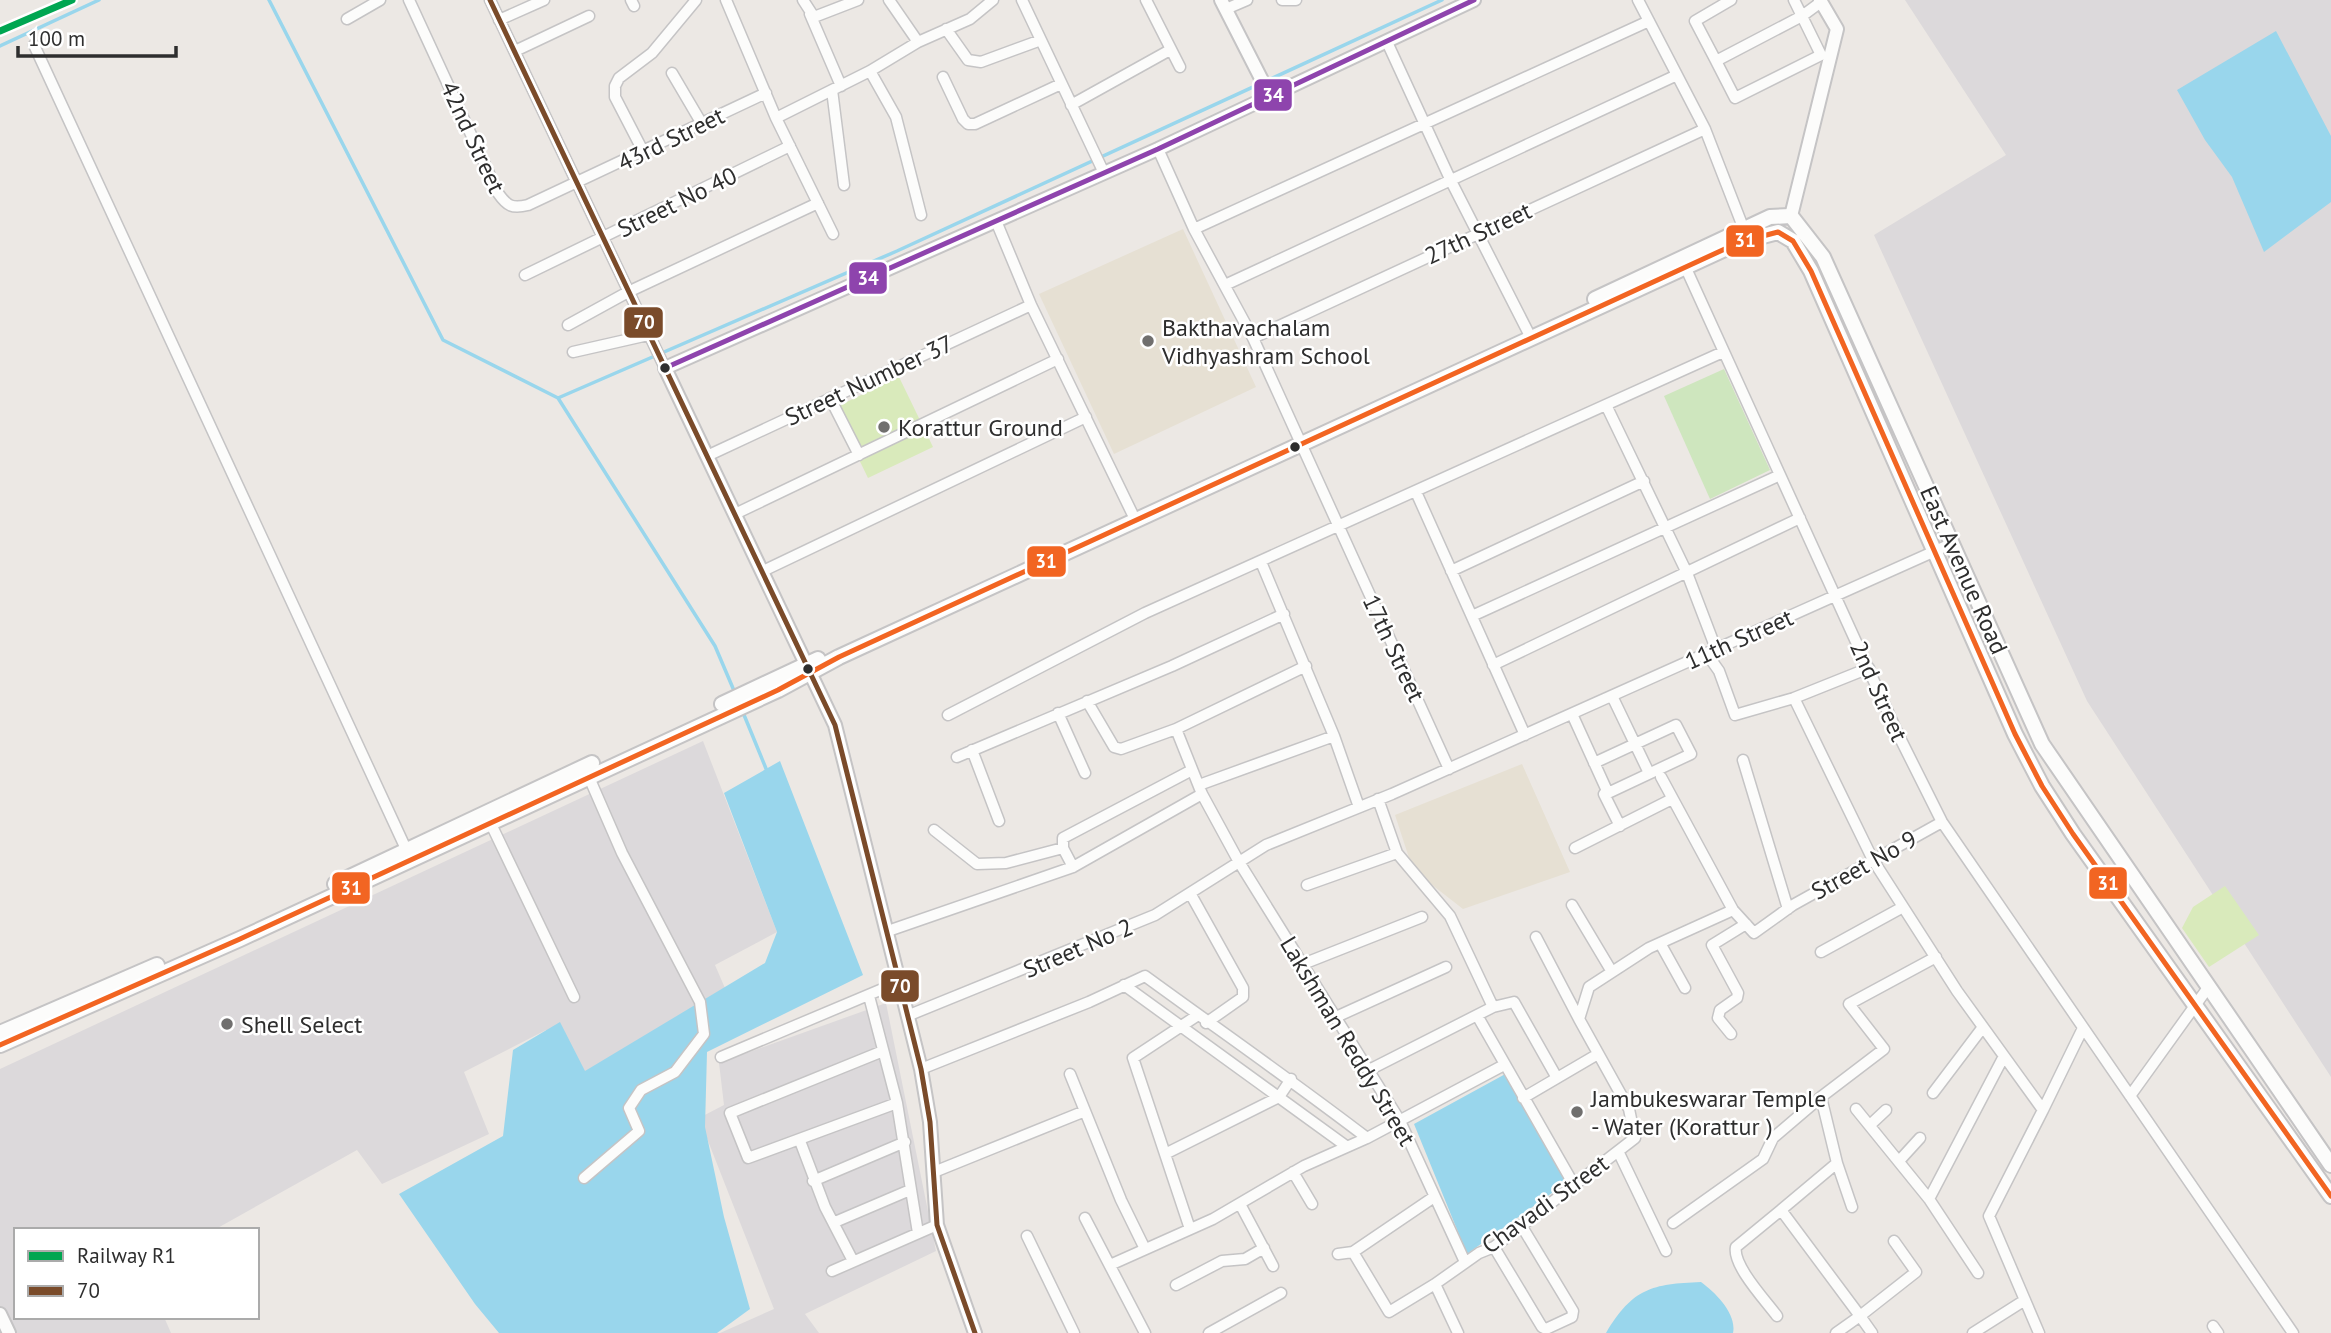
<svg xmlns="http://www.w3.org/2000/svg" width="2331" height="1333" font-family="'PT Sans',sans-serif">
<rect width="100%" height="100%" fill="#ece8e4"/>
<path fill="#dcd9db" d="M1905,0H2331V1077L2087,701L1874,235L2006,155Z
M703,741L777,932L715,965L734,1009L570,1083L546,1030L464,1072L489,1134L382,1184L357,1150L214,1230H16V1317H164L171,1333H0V1069Z
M886,1003L936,1251L805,1314L819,1333H720L774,1309L699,1118L724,1105L719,1063Z"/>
<path fill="#e6e0d3" d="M1183,229L1256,387L1114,454L1039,294Z
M1522,764L1570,872L1463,909L1413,870L1395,815Z"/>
<path fill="#cee6be" d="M1724,369L1770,470L1710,499L1664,396Z"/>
<path fill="#d9eabb" d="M899,377L933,447L868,478L834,408Z
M2225,886L2259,935L2209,967L2182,928L2193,907Z"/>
<path fill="#99d6ec" d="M2276,31L2331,136V202L2264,252L2232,177L2205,140L2177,90Z
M780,761L863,975L707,1052L705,1127L724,1217L750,1309L717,1333H499L475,1304L399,1194L503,1136L513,1050L560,1022L585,1071L765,963L777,932L724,793Z
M1509,1072L1570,1180L1467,1254L1414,1124Z
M1701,1282C1716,1293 1737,1314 1733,1333H1606C1633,1288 1652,1284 1701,1282Z"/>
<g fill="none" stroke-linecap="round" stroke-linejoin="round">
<path stroke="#99d6ec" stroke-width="3.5" d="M269,0L443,340L558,398L715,646L735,693
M0,46L99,0
M558,398L897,251L1442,0
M742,710L767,771"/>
<defs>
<path id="minor" d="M409,0L498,193C507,206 512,209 528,205L766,93
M490,0L665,368
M631,0L634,6
M726,0L776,118L833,234
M803,0L814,17L858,0
M889,0L918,42
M1022,0L1104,173
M1146,0L1180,67
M1282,0H1296
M1638,0L1705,129L1743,227
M1731,0L1695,21L1716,61L1802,16L1821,2
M1226,9L1247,0
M810,14L841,86
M347,19L380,0
M499,20L544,0
M946,29L968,60L981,62L1041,40
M1387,42L1451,181L1528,332
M34,45L406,849
M515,51L589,16
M1716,61L1735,98L1821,55L1794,0
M870,71L896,117L921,215
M672,73L702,124
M943,77L963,119L968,124H975L1061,84
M832,90L844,185
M1071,105L1170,50
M776,118L870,71L918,42L970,19L993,0
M1158,149L1194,229L1253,338L1449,769
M644,153L615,97V86L619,78L652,53L696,0
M996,221L1031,305L1132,513
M1194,229L1649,21
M1684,264L1898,734L1942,822L2293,1333
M525,275L790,146
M1225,285L1677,75
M568,325L628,292L818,203
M1253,338L1705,129
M573,352L648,335
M830,398L859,455
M1606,405L1687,573L1716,649
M707,456L1031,305
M1416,492L1525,735
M735,514L1058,359
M1261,562L1334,736L1359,807
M763,571L1086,417
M1451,571L1644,481
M1472,616L1780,475
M1707,654L1719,671L1735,715L1794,698
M1493,665L1800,518
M1869,668L1794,698L1873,860L1957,991L2043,1110L2083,1028
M1612,696L1649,773
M1087,701L1114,747L1121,749L1176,729L1306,666
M1058,713L1085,773
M1572,714L1608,793L1691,754L1676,725L1594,763
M948,715L1145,613L1723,352
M1176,729L1202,794L1239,862L1400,1121L1465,1262
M972,750L999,821
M957,757L1172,666L1284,614
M1743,760L1788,909
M1661,777L1733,910L1754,933L1793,905L1942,822
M1199,785L1334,736
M1604,794L1620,826
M490,822L574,997
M934,830L977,864L1006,863L1063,848
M1575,848L1672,799
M1073,867L1063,848V838L1192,770
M1307,885L1397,853
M1190,893L1243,988V997L1206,1023
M1572,905L1612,972
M888,931L1073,867L1202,794
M1536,937L1579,1019
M1660,943L1685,988
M1821,952L1903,907
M1303,964L1422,917
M1124,985L1346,1146
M869,996L897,1103L918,1233
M1493,1007L1514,1002L1557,1078
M907,1016L1155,915L1266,845L1392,794L1953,543
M1336,1017L1446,967
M1478,1017L1574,1185
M1731,1034L1718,1018L1720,1010L1737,998L1738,993L1712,945L1746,924
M883,1051L730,1113L748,1158L897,1103
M721,1057L899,982
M921,1069L1089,1002L1145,976C1219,1030 1294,1082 1367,1138L1504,1065
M1369,1070L1493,1007L1450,916L1397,853L1378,799
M1070,1074L1121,1200L1145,1249
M1933,1093L1983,1027
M2130,1096L2207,989
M1523,1098L1598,1054
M1856,1109L1929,1199L1978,1273
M1870,1125L1886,1110
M800,1141L825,1207L853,1261
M1618,1151L1666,1251
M1165,1154L1279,1097L1291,1079
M1899,1161L1920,1138
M1837,1163L1821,1097L1884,1049L1849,1004L1936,957
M934,1172L1085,1111
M1293,1172L1312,1204
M584,1178L639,1131L629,1108L641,1090L675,1072L704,1034L700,1002L622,853L588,775
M813,1181L905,1142
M1929,1199L2004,1056
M1240,1204L1273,1266
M1085,1218L1145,1333
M835,1222L910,1190
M1673,1223L1763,1159L1773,1138L1821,1097
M1190,1229L1133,1058L1198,1015
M1027,1236L1074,1333
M1494,1247L1542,1327L1546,1329L1572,1317L1573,1311L1521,1225
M1353,1252L1389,1312L1435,1284
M1338,1254L1353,1252L1434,1197
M1110,1265L1213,1219L1304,1166L1367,1138
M832,1271L937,1225
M1176,1285L1222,1261L1245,1259L1264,1248
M1777,1316C1766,1301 1732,1265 1736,1247L1781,1210
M2213,1326L2218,1333
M1209,1333L1281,1293
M1458,1333L1435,1284L1479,1253L1494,1247L1635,1138L1629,1109L1579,1019L1589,987L1649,948L1733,910
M1836,1333L1860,1316L1781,1210L1837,1163L1852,1207
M1872,1333L1860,1316L1916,1272L1894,1241
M1973,1333L2025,1300
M2039,1333L1989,1216L2043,1110"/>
<path id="tertiary" d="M1221,0L1270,96
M1791,216L1837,29L1820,0
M0,1314L9,1333
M975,1333L937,1225L930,1122L921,1069L835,725L665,368L1158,149L1474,0"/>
<path id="secondary" d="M1595,299L1770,217L1791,216L1823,257L2042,744L2331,1165
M722,704L818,659
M335,884L592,763
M0,1033L157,965
M0,1045L240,939L778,690L839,657L1740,242L1778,232L1793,241L1811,271L2015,734L2042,786L2073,834L2331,1196"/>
</defs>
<use href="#minor" stroke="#c5c4c5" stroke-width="13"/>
<use href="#tertiary" stroke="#c5c4c5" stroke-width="16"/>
<use href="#secondary" stroke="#c5c4c5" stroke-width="18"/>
<use href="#minor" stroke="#fcfcfb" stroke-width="10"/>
<use href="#tertiary" stroke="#fcfcfb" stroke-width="12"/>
<use href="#secondary" stroke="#fcfcfb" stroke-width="14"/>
<defs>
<path id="bus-1" d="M490,0L835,725L921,1069L930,1122L937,1225L975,1333"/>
<path id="bus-2" d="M0,1045L240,939L778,690L839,657L1740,242L1778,232L1793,241L1811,271L2015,734L2042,786L2073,834L2331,1196"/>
<path id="bus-3" d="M665,368L1158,149L1474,0"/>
</defs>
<use href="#bus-1" stroke="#fff" stroke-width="10"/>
<use href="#bus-2" stroke="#fff" stroke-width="10"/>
<use href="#bus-3" stroke="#fff" stroke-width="10"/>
<use href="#bus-1" stroke="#7a4b2a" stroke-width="5"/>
<use href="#bus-2" stroke="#f26522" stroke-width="5"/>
<use href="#bus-3" stroke="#8e44ad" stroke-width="5"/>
<defs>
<path id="rail-1" d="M0,31L72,0"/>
</defs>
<use href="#rail-1" stroke="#fff" stroke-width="12"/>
<use href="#rail-1" stroke="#00a651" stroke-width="7"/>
</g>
<g fill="#706f6e" stroke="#fff" stroke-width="2.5">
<circle cx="1148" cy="341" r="7"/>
<circle cx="884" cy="427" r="7"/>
<circle cx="227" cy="1024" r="7"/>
<circle cx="1577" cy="1112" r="7"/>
</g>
<g fill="#2e2e2e" stroke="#fff" stroke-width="2.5">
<circle cx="665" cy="368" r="6"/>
<circle cx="1295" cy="447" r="6"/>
<circle cx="808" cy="669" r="6"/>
</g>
<g text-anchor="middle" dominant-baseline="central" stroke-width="5" stroke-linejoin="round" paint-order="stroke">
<g font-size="24" fill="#2e2e2e" stroke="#fff">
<text transform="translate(473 137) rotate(65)">42nd Street</text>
<text transform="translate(671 139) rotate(-26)">43rd Street</text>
<text transform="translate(677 202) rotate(-26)">Street No 40</text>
<text transform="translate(1478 233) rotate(-25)">27th Street</text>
<text transform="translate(869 380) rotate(-25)">Street Number 37</text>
<text transform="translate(1964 570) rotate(66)">East Avenue Road</text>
<text transform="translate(1739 639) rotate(-24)">11th Street</text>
<text transform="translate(1394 648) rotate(65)">17th Street</text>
<text transform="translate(1879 691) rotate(66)">2nd Street</text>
<text transform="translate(1864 865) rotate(-29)">Street No 9</text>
<text transform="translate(1078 948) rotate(-23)">Street No 2</text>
<text transform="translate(1348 1041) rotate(59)">Lakshman Reddy Street</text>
<text transform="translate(1545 1204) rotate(-36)">Chavadi Street</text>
</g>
<g font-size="24" fill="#2e2e2e" stroke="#fff" text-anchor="start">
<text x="1162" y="327">Bakthavachalam<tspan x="1162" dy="28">Vidhyashram School</tspan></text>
<text x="898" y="427">Korattur Ground</text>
<text x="241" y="1024">Shell Select</text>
<text x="1591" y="1098">Jambukeswarar Temple<tspan x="1591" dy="28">- Water (Korattur )</tspan></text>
</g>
</g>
<g stroke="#fff" stroke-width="2.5">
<rect x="1253" y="78" width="40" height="34" rx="7" fill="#8e44ad"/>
<rect x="1725" y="224" width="40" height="34" rx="7" fill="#f26522"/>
<rect x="848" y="261" width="40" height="34" rx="7" fill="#8e44ad"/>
<rect x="623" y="306" width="41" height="33" rx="7" fill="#7a4b2a"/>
<rect x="1026" y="545" width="41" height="33" rx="7" fill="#f26522"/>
<rect x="2088" y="866" width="40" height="34" rx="7" fill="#f26522"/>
<rect x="331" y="871" width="40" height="34" rx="7" fill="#f26522"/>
<rect x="880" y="969" width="40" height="34" rx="7" fill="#7a4b2a"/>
</g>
<g font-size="19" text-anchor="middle" font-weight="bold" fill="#fff">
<text x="1273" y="102">34</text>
<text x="1745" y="247">31</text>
<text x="868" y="285">34</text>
<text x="644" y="329">70</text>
<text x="1046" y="568">31</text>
<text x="2108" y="890">31</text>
<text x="351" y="895">31</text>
<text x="900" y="993">70</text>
</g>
<rect x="14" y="1228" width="245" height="91" fill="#ffffff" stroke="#ababab" stroke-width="2"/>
<rect x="28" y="1251" width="35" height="10" fill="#00a651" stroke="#ababab" stroke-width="2"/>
<text x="77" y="1263" font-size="21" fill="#2e2e2e">Railway R1</text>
<rect x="28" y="1286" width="35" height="10" fill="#7a4b2a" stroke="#ababab" stroke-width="2"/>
<text x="77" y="1298" font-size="21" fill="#2e2e2e">70</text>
<path d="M18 46v10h158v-10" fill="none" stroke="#2e2e2e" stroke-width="3.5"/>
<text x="28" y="46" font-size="21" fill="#2e2e2e" stroke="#ffffff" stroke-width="5" paint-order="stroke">100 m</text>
</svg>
